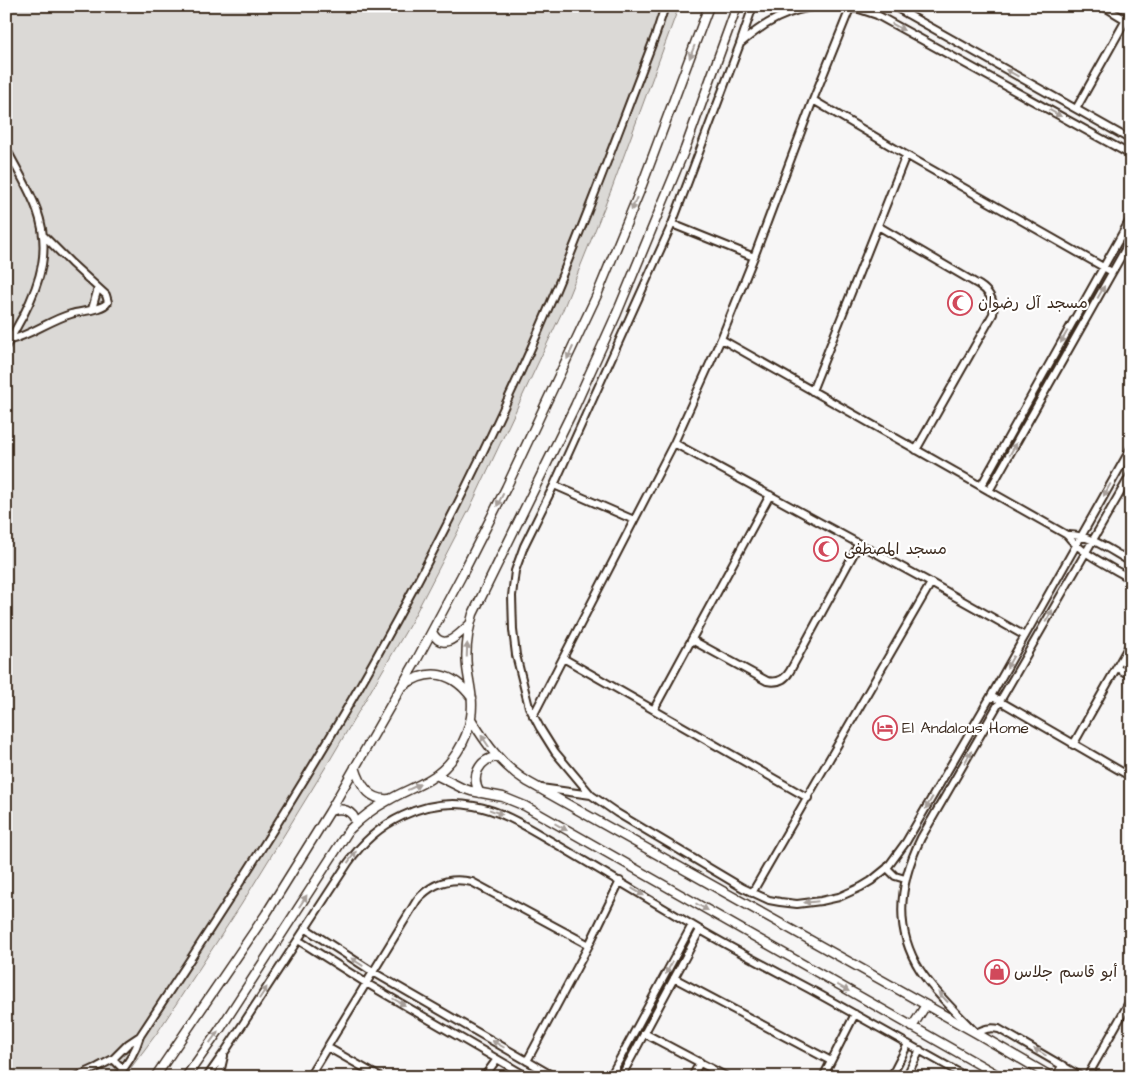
<svg xmlns="http://www.w3.org/2000/svg" width="1137" height="1083" font-family="'Architects Daughter','Playpen Sans Arabic',sans-serif">
<rect width="100%" height="100%" fill="#f7f6f6"/>
<filter id="ink" filterUnits="userSpaceOnUse"><feTurbulence type="fractalNoise" baseFrequency=".02" numOctaves="2"/><feDisplacementMap in="SourceGraphic" scale="10" xChannelSelector="R" yChannelSelector="G"/><feConvolveMatrix kernelMatrix="1 2 1 2 8 2 1 2 1" color-interpolation-filters="sRGB"/></filter>
<g filter="url(#ink)">
<path fill="#dbd9d6" stroke="#8b827a" d="M6,6H679L612,188L562,312L469,510L410,624L330,760L241,905L157,1033L124,1077H6Z"/>
<g fill="none" stroke-linecap="round" stroke-linejoin="round">
<defs>
<path id="minor" d="M836,6L859,9L877,15L1131,155
M893,6L1131,140
M1103,6L1126,20
M907,14L911,6
M741,43C764,23 788,9 820,6
M813,100L906,155L1112,272
M1076,109L1131,11
M6,148C16,168 29,188 37,210C51,249 41,281 23,316C17,326 12,337 6,346
M672,224L754,257
M878,226L979,285C990,292 995,301 993,314L916,450
M92,309L98,288
M721,339L1067,535C1080,553 1111,567 1131,579
M10,340C31,335 50,320 71,314C81,311 103,310 108,302L106,295L71,263L43,235
M812,391L906,155
M674,443L931,583L1025,636
M554,485L634,520
M981,486L1131,218
M989,491L1131,239
M1067,535C1090,534 1111,551 1131,562
M692,640L767,681C777,683 785,680 790,671L859,544
M563,658L808,798
M1117,668L1131,676
M991,696L1131,777
M654,709L770,495
M533,716L674,443L721,339L754,257L813,100L851,6
M1073,745L1131,642
M541,788L591,795L617,813L743,888L769,900L780,902L797,904L821,901L839,897L861,887L871,881L887,868L906,842L991,696L1131,448
M591,795L555,752L540,728L529,707L516,655L513,630L512,596L515,571L524,546L554,485L672,224L740,44L753,6
M887,868L895,876L905,879
M752,893L931,583
M305,928L373,972L555,1077
M298,940L366,983L528,1077
M674,978L831,1061
M644,1033L727,1077
M327,1047L380,1077
M113,1059L123,1069
M527,1061L589,945L620,881
M76,1077L98,1067L113,1059L128,1044L140,1036
M117,1077C128,1063 135,1053 140,1036C221,913 302,789 374,661C421,577 466,490 506,403C563,283 608,158 656,34L665,6
M207,1077L226,1050L348,863C376,822 424,797 474,806C504,811 530,829 556,844C602,871 647,898 692,925C732,949 774,970 815,992C866,1020 916,1049 967,1077
M219,1077L224,1056
M309,1077L417,900C432,883 450,877 472,882L589,945
M484,1077L497,1059
M610,1077L692,925
M621,1077L700,930
M692,1077L700,1062
M823,1077L855,1014
M891,1077L908,1044
M906,1077L920,1050
M1082,1077L999,1029C990,1027 984,1029 976,1033C957,1013 935,993 920,970C893,928 900,881 921,838L1131,474
M1087,1077L1131,999"/>
<path id="tertiary" d="M432,632C443,653 458,635 469,625
M403,686C429,667 453,672 472,698
M471,719C487,745 501,765 528,782L976,1033L1052,1077
M355,767C360,784 369,801 389,799
M436,775L462,788L471,791L503,797L525,806L1001,1077
M480,793C470,777 479,759 497,757
M330,811C342,807 353,810 356,823
M912,1027L926,1005
M155,1077L266,914L330,811L415,663L462,575L506,488L597,295L639,193L709,6
M186,1077L220,1029L349,830C361,818 374,808 389,800C402,792 417,787 430,779C452,766 467,741 471,717C474,699 469,684 467,667C465,649 468,631 473,614L575,406L617,313L685,149L737,6
M1057,1077L1063,1066"/>
</defs>
<use href="#minor" stroke="#3b2a1e" stroke-width="10"/>
<use href="#tertiary" stroke="#3b2a1e" stroke-width="11"/>
<use href="#minor" stroke="#fff" stroke-width="6"/>
<use href="#tertiary" stroke="#fff" stroke-width="8"/>
</g>
<defs><path id="oneway-solid" d="M-6-.8H1V-3.2L6.5 0L1 3.2V.8H-6Z" transform="scale(1.25)"/></defs>
<g fill="#a79f9a">
<use href="#oneway-solid" transform="translate(898 27) rotate(29)"/>
<use href="#oneway-solid" transform="translate(692 52) rotate(111)"/>
<use href="#oneway-solid" transform="translate(1012 73) rotate(-151)"/>
<use href="#oneway-solid" transform="translate(1055 113) rotate(29)"/>
<use href="#oneway-solid" transform="translate(634 204) rotate(112)"/>
<use href="#oneway-solid" transform="translate(1101 292) rotate(-61)"/>
<use href="#oneway-solid" transform="translate(1064 337) rotate(119)"/>
<use href="#oneway-solid" transform="translate(570 353) rotate(115)"/>
<use href="#oneway-solid" transform="translate(1013 449) rotate(-61)"/>
<use href="#oneway-solid" transform="translate(1107 490) rotate(119)"/>
<use href="#oneway-solid" transform="translate(500 500) rotate(117)"/>
<use href="#oneway-solid" transform="translate(1049 616) rotate(-60)"/>
<use href="#oneway-solid" transform="translate(467 650) rotate(-88)"/>
<use href="#oneway-solid" transform="translate(1010 662) rotate(119)"/>
<use href="#oneway-solid" transform="translate(485 741) rotate(-124)"/>
<use href="#oneway-solid" transform="translate(968 757) rotate(-60)"/>
<use href="#oneway-solid" transform="translate(414 787) rotate(-25)"/>
<use href="#oneway-solid" transform="translate(929 803) rotate(120)"/>
<use href="#oneway-solid" transform="translate(496 812) rotate(21)"/>
<use href="#oneway-solid" transform="translate(561 827) rotate(30)"/>
<use href="#oneway-solid" transform="translate(352 857) rotate(-54)"/>
<use href="#oneway-solid" transform="translate(638 892) rotate(31)"/>
<use href="#oneway-solid" transform="translate(303 901) rotate(-57)"/>
<use href="#oneway-solid" transform="translate(811 902) rotate(174)"/>
<use href="#oneway-solid" transform="translate(702 907) rotate(30)"/>
<use href="#oneway-solid" transform="translate(357 962) rotate(-147)"/>
<use href="#oneway-solid" transform="translate(669 968) rotate(118)"/>
<use href="#oneway-solid" transform="translate(843 988) rotate(30)"/>
<use href="#oneway-solid" transform="translate(263 993) rotate(-57)"/>
<use href="#oneway-solid" transform="translate(943 997) rotate(-133)"/>
<use href="#oneway-solid" transform="translate(399 1002) rotate(30)"/>
<use href="#oneway-solid" transform="translate(214 1037) rotate(-55)"/>
<use href="#oneway-solid" transform="translate(498 1044) rotate(-150)"/>
<use href="#oneway-solid" transform="translate(1040 1052) rotate(-150)"/>
</g>
</g>
<defs>
<symbol id="mosque-ring" viewBox="-11 -11 22 22"><circle r="9.5" fill="#fff" stroke="#d1495b" stroke-width="1.5"/><path d="M3.5-4.9A6 6 0 1 0 3.5 4.9A5 5 0 1 1 3.5-4.9Z" fill="#d1495b"/></symbol>
<symbol id="hotel-ring" viewBox="-11 -11 22 22"><circle r="9.5" fill="#fff" stroke="#d1495b" stroke-width="1.5"/><path d="M-6-4.5h1.5V1H6V5H4.5V3h-9V5H-6ZM-4 0a1.8 1.8 0 1 1 3.6 0ZM.5 0V-2.5h3Q6-2.5 6 0Z" fill="#d1495b"/></symbol>
<symbol id="shop-ring" viewBox="-11 -11 22 22"><circle r="9.5" fill="#fff" stroke="#d1495b" stroke-width="1.5"/><path d="M-5-2.5h2.3a2.7 3.5 0 0 1 5.4 0H5L5.5 6h-11ZM-1.5-2.5h3a1.5 2.3 0 0 0-3 0Z" fill="#d1495b"/></symbol>
</defs>
<g fill-rule="evenodd">
<use href="#mosque-ring" x="946" y="289" width="28" height="28"/>
<use href="#mosque-ring" x="812" y="535" width="28" height="28"/>
<use href="#hotel-ring" x="871" y="714" width="28" height="28"/>
<use href="#shop-ring" x="983" y="958" width="28" height="28"/>
</g>
<g text-anchor="middle" dominant-baseline="central" stroke-width="4.5" stroke-linejoin="round" paint-order="stroke">
<g font-size="16" fill="#3b2a1e" stroke="#fff" text-anchor="start">
<text x="978" y="303">مسجد آل رضوان</text>
<text x="844" y="549">مسجد المصطفى</text>
<text x="902" y="728">El Andalous Home</text>
<text x="1014" y="972">أبو قاسم جلاس</text>
</g>
</g>
<rect width="1137" height="1083" fill="none" stroke="#fff" stroke-width="25"/>
<rect x="12" y="12" width="1112" height="1058" fill="none" stroke="#3b2a1e" stroke-width="2" filter="url(#ink)"/>
</svg>
